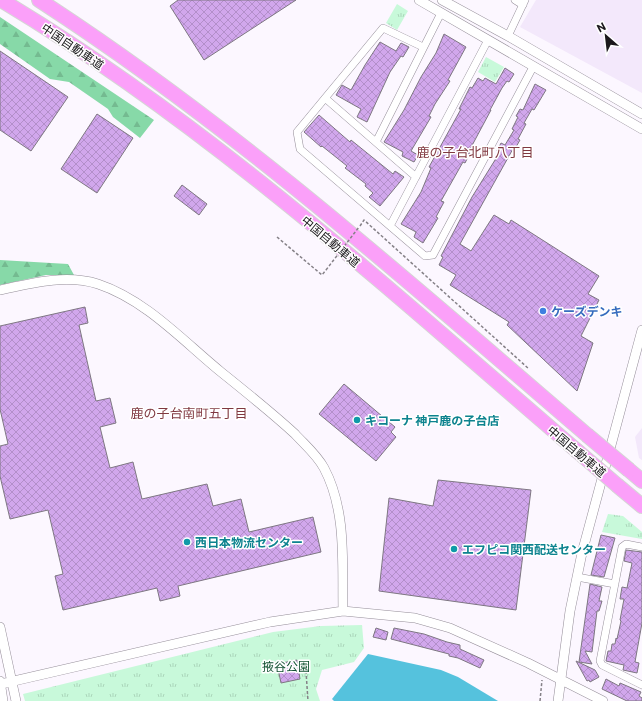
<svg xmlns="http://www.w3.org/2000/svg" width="642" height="701" font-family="Commissioner,'Noto Sans JP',sans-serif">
<defs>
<pattern id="forest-firs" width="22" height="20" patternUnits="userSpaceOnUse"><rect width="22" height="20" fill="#87d9a8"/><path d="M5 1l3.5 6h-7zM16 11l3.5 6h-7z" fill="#74ba90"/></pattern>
<pattern id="park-tufts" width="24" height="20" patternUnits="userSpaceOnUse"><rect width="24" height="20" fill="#c8f9da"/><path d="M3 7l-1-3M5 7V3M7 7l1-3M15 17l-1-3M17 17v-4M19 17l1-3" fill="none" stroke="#abd5ba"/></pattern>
<pattern id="building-cross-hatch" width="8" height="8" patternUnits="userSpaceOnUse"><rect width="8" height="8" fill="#d1a7ec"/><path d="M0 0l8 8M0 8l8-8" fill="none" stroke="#b38fca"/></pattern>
</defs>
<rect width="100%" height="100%" fill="#fcf7ff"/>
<path fill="#f3e8fb" d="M536,0H642V93L520,27Z
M642,428V460L639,458L635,437Z"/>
<path fill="url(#forest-firs)" d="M0,17L154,120L140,138L113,117L108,109L69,82L50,79L0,44Z
M0,260L68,264L74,275H46L0,285Z"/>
<path fill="url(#park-tufts)" d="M397,4L408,11L397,30L386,23Z
M486,57L504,67L495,82L478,72Z
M608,514L623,516L642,532V539L602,532Z
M362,625L364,648L354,662L322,670L316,689L320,701H25L23,694L273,632L321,626Z"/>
<path fill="#55c2dd" d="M368,654L441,670L458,677L498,701H334L332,699Z"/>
<path fill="url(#building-cross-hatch)" stroke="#7e7782" d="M178,0H296L204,60L170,6Z
M444,34L466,47L448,80L450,81L435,104L429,116L431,117L411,151L418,155L414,162L402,156L403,152L384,142L404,110L421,77L436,53Z
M380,42L396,51L401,43L409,47L403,57L401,56L390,72L367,122L357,117L361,109L336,95L342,85L351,90L365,65Z
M0,51L68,97L31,151L0,130Z
M505,68L514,74L509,82L507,81L502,88L490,110H491L468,153H470L465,163L463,162L441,201L444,202L436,217L438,218L423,243L414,237L416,232L401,224L421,192L431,168L429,167L461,109H459L470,87L472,88L478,78L483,81L485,78L496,84Z
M535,84L546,90L534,110L532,109L524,123L526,124L518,139L520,140L516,147H514L460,244L471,251L494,215L509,224L511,220L599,276L588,294L599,300L581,336L593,343L577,391L507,325L509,322L450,285L456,275L439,265L443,257L441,256L472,197L500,152L497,151L501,143L505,145L514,130L512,129L518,117L516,116L520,109L523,110Z
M97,114L133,138L97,193L61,169Z
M319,115L350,142L351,140L393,174L395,171L404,177L380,206L369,197L373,193L365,186L366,184L345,168L347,166L322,146L321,147L304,132Z
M182,185L207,204L199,215L174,196Z
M85,307L88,323L79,325L96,401L110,398L116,423L100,427L110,468L133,462L142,499L207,484L213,506L241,499L249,532L313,517L321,552L178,586L180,596L160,601L157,588L63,610L55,576L63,574L48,510L10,519L0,476V446L8,444L0,409V326Z
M344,384L395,427L391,432L396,437L376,461L319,414Z
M438,480L531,490L516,610L379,591L389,498L433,506Z
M601,535L615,538L604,577L591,575Z
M626,550L642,552V623L635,662L639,663L637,673L623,670L624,665L606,661L608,651H611L612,644H615L616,638L617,639L621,621L620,620L624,599H620L622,587L627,588L632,563L624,561Z
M590,584L602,587L599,601H602L599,611H597L592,652L585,651L592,664L579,662Z
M376,628L388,632L386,640L373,637Z
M394,628L424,634L447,642L460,645V649L484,660L480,668L458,658L449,656V654L391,639Z
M297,660L300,679L281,683L277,664Z
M576,661L595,670L599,677L590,682L589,680L587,681Z
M606,679L619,686L620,683L641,692L639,696L642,698V701H627L602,689Z"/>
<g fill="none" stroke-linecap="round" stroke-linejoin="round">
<defs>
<path id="minor" d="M515,0L523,5
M508,36L525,0
M423,47L383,28L297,132L300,149L425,256L433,255L533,67
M325,98L416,177
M376,142L441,13
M390,226L488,40
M642,547L626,544L622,547L600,661L602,665L642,685
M577,577L615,584"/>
<path id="tertiary" d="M419,0L642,129
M442,0L508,36L642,114
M0,290C32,283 66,274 98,284C146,300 183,341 221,372C246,392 271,412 295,434C305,445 317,455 324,468C347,511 342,564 343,611
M0,627L16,701
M0,681L3,701
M1,684L270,622L343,611L415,618L450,628L528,663L603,701
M558,701L570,611L582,553L642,330"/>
<path id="motorway" d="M1,0C210,125 392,292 576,450
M39,0C235,127 410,283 587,435
M629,470L642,481
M618,486L642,506"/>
</defs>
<use href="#minor" stroke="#958e99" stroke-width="8"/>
<use href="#tertiary" stroke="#958e99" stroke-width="10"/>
<use href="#motorway" stroke="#d6d5d6" stroke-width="16"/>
<path stroke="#858187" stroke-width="1.5" stroke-dasharray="3 2" stroke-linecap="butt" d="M360,226L364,220L529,369
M277,237L322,275L326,270
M306,671L308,701
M540,701L542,680"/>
<use href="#minor" stroke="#fff" stroke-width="7"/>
<use href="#tertiary" stroke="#fff" stroke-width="9"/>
<use href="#motorway" stroke="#fba0f9" stroke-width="14"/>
<defs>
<path id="motorway-bridge" d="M587,435L629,470
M576,450L618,486"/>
</defs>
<use href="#motorway-bridge" stroke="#d6d5d6" stroke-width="16" stroke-linecap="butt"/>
<path stroke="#858187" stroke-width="1.5" stroke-dasharray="3 2" stroke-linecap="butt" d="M326,270L359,227"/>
<use href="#motorway-bridge" stroke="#fba0f9" stroke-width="14"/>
</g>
<circle fill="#3f7fe0" stroke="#fff" stroke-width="1.5" cx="543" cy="311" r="4"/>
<g fill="#0f9aa8" stroke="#fff" stroke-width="1.5">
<circle cx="357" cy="420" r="4"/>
<circle cx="187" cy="542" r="4"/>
<circle cx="454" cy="549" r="4"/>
</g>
<g text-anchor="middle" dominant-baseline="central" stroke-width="3" stroke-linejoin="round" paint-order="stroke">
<g font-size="12" fill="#1b181c" stroke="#fff">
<text transform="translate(73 46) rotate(34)">中国自動車道</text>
<text transform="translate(331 241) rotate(40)">中国自動車道</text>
<text transform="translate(577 451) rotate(40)">中国自動車道</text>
</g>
<g font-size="12" font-weight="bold" fill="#366cbe" stroke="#fff" text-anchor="start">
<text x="551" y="311">ケーズデンキ</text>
</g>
<g font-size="12" font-weight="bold" fill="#0d838f" stroke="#fff" text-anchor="start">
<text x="365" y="420">キコーナ 神戸鹿の子台店</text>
<text x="195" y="542">西日本物流センター</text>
<text x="462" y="549">エフピコ関西配送センター</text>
</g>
<g font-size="12" fill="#125132" stroke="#fff">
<text x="286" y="666">掖谷公園</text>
</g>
<g font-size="13" fill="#803840" stroke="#fff">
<text x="475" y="152">鹿の子台北町八丁目</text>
<text x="189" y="413">鹿の子台南町五丁目</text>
</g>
</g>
<g transform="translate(606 36) rotate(332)" stroke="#ffffff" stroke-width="3" paint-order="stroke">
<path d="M0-3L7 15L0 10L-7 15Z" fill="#1b181c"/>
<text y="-6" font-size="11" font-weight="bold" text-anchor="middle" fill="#1b181c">N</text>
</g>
</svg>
